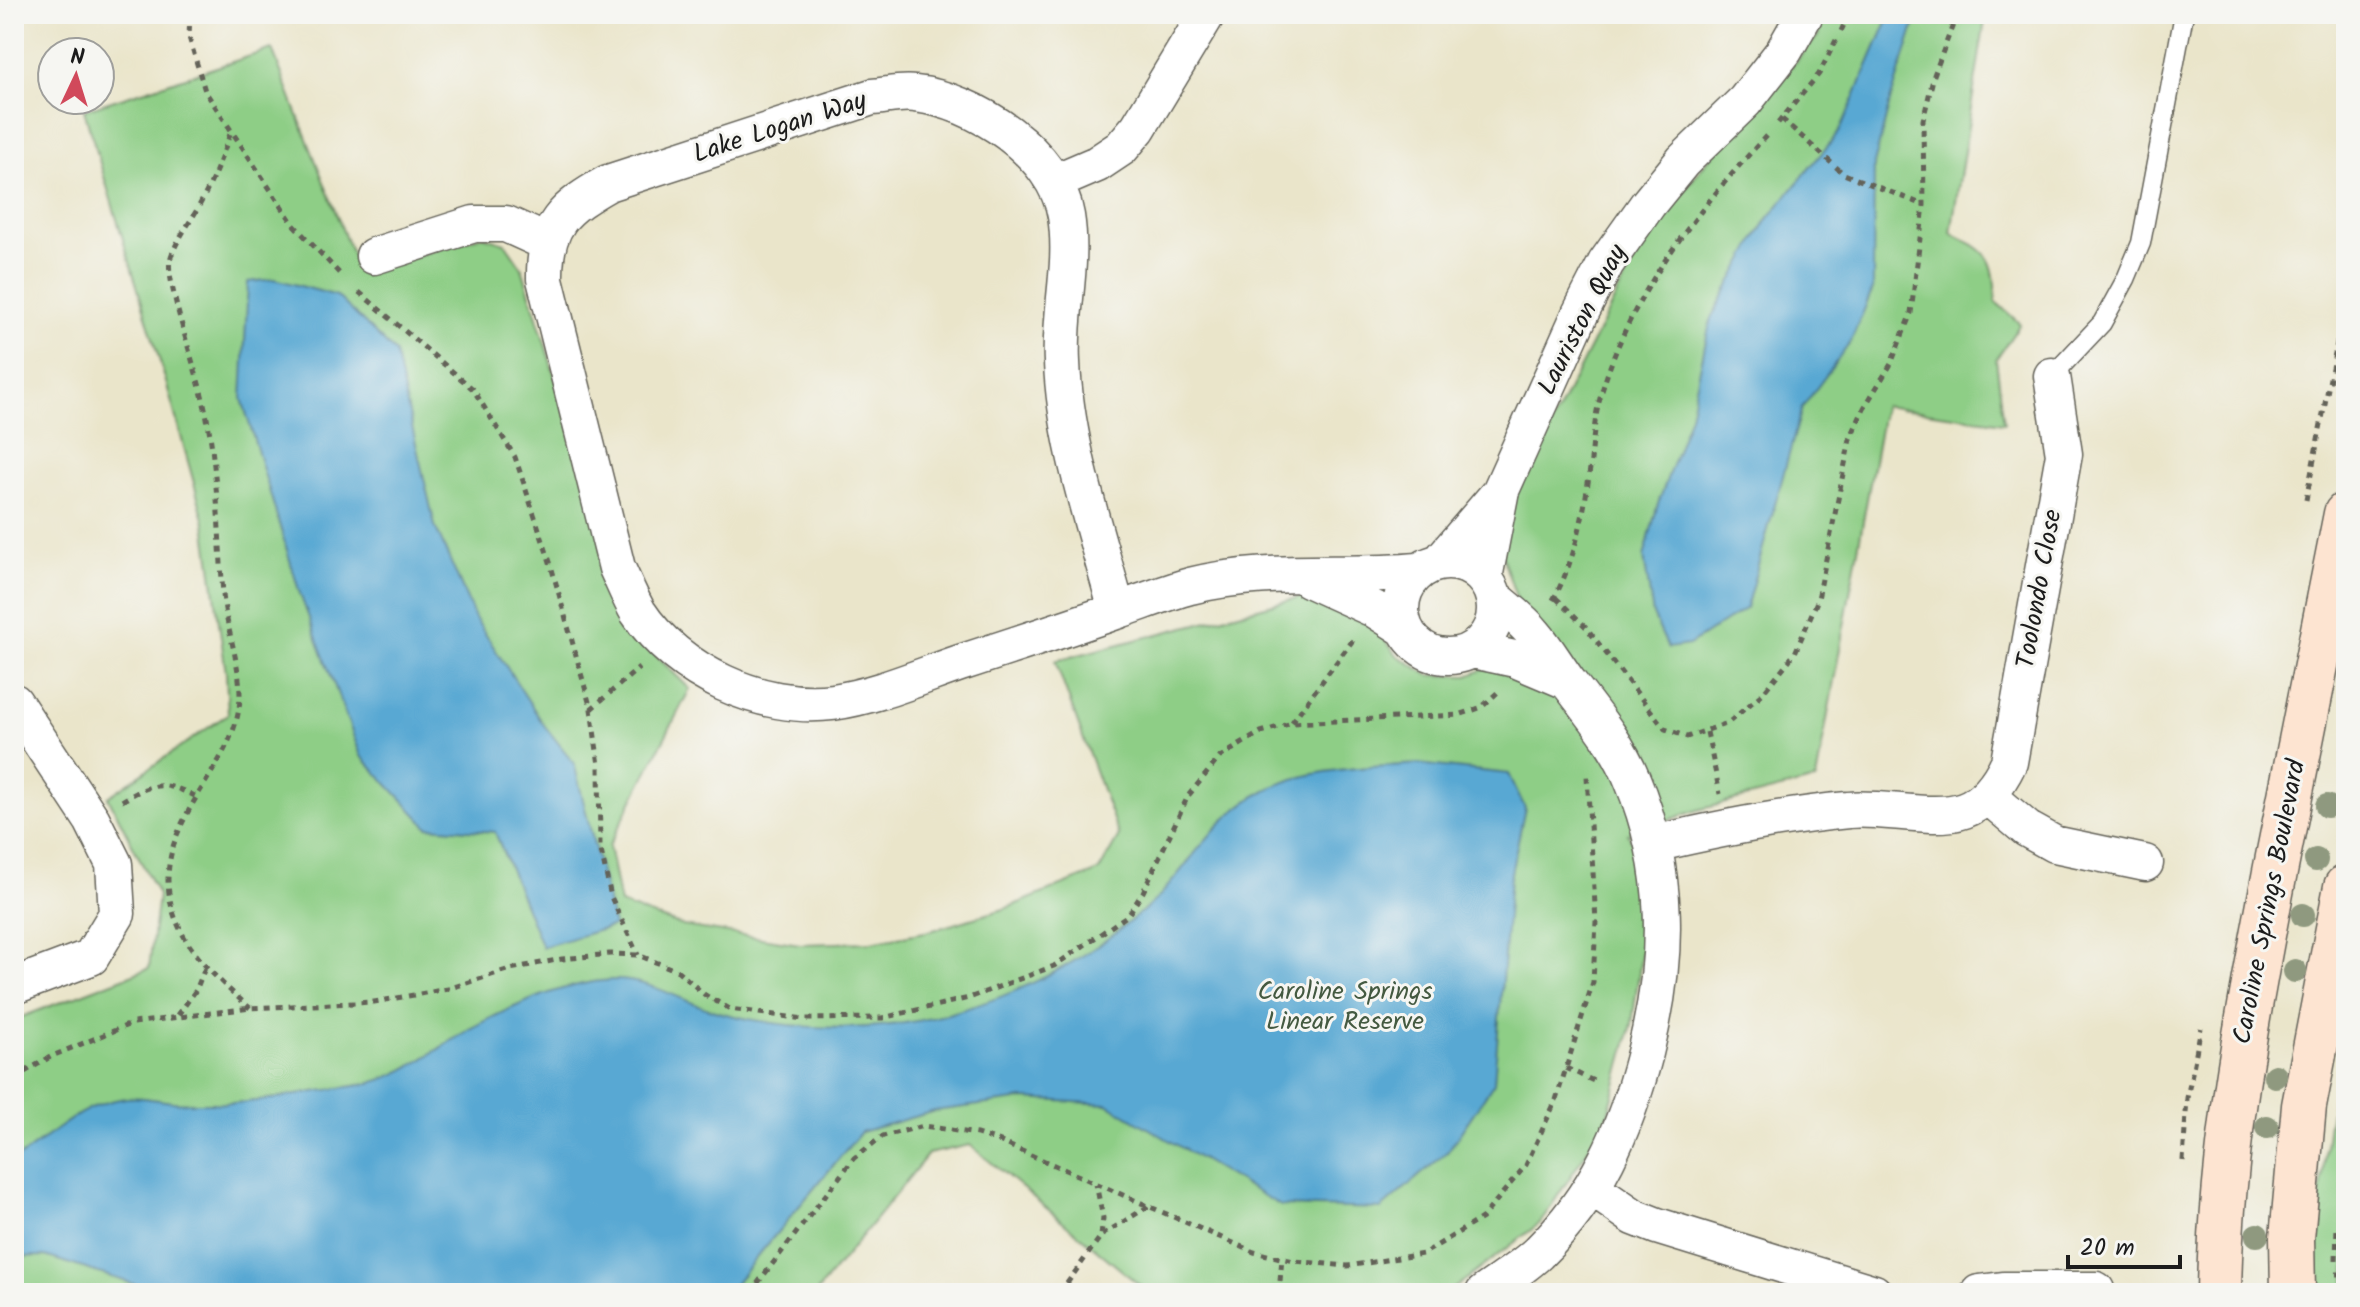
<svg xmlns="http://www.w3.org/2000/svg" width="2360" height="1307" font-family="Kalam,sans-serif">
<rect width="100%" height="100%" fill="#f6f6f2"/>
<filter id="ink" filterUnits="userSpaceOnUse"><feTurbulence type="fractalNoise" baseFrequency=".0125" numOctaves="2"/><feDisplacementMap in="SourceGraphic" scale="16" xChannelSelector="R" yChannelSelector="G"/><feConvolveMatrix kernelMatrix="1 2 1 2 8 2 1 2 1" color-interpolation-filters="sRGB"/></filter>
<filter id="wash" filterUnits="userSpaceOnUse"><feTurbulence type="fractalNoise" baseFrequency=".006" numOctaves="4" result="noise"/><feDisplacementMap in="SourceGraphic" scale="32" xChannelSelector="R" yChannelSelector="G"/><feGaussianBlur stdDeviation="1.8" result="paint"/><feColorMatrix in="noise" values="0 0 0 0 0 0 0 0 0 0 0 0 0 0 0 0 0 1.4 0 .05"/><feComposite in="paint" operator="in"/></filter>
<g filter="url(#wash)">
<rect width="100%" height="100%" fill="#eae5ca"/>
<path fill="#8ece86" stroke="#557551" stroke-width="2" d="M1826,14H1986L1951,233C1992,253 1994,258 1996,302L2020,324L1996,359L2004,423L1884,406L1816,780L1698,810L1628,834L1639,856L1645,928L1632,1024L1606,1122L1540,1223L1448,1293H1161L1142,1287L970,1145L928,1154L816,1293H14V1020L149,968L158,895L108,797L228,714L226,673L205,523L166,382L84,110L272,49L359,272L483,236L505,243L522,268L633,633L690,689L609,846L620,904L683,926L800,944L871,942L930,931L1004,909L1099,871L1119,836L1055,661L1308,595L1362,610L1397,655L1429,675L1468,676L1504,660L1519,606L1495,535L1639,251L1703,166L1818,36Z
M2346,1028V1293H2317C2315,1204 2328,1115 2346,1028Z"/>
<path fill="#59a8d3" stroke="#3a6278" stroke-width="2" d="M1888,14H1918L1890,102L1874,164L1873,289L1850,343L1802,408L1746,608L1689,645L1668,648L1653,615L1644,557L1657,507L1690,415L1711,318L1766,221L1840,131L1887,22Z
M275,279L337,296L395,353L435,526L475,618L544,725L574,763L614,926L542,947L495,832L428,827L361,756L300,594L242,399L248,282Z
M1418,764L1509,774L1525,808L1510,878L1494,1083L1448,1151L1381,1209L1281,1206L1107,1104L1024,1099L935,1111L861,1132L727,1293H162L45,1256L14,1257V1160C51,1138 74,1107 120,1099C138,1095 155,1100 173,1102C186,1103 199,1103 212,1103C250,1105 290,1095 327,1090C344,1087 364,1086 380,1080C418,1067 446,1041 481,1023C520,1003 567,982 612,980C650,978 685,1004 722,1013C797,1032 883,1034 958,1011C1024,992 1082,962 1134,918C1144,910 1155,902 1163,892C1198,853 1217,815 1266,790C1311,767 1369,768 1418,764Z"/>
</g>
<g filter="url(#ink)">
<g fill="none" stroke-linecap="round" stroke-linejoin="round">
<defs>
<path id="service" d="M2052,376L2102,323L2126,279L2141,243L2184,14"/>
<path id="minor" d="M1055,182L1097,164L1121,148L1138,128L1207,14
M374,256L474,224H506L548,243
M1401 609a47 47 0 1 1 94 0a47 47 0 1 1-94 0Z
M1439,563L1500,492
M1484,578L1501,490L1581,312L1606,263L1648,204L1683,161L1745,101L1784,51L1805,14
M1308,579L1374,609L1404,628
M1117,611C1096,531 1065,444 1062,362C1059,313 1074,265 1066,216C1056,153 975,100 915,94C901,92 886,96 872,97L608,183C564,208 544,224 545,279L617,568C624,583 630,598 638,612C677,672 762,711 833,702C876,696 919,677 960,663C1012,646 1064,629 1116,611C1140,603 1165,593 1190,586C1265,567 1343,578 1419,571
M1472,650L1515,659L1567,681
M14,702L92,820L114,864L117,914L91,957L14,986
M1987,795L2027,829L2054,844L2145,863
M1654,844C1718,829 1783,816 1848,810C1882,806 1934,821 1964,810C1986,802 2000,781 2009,762L2064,454L2052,376
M1592,1188L1634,1217L1657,1226L1874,1293
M1484,1293C1502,1280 1522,1268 1538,1253C1597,1195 1625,1131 1645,1053C1669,958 1670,870 1632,779C1618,744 1592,713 1569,683C1557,667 1547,649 1534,634C1523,620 1507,609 1494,597
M1979,1293L2003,1290H2096"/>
<path id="secondary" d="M2219,1293C2221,1150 2248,1012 2275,872C2299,753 2322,633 2346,514
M2293,1293L2292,1238L2304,1106L2346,887"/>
</defs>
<use href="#service" stroke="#646259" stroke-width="21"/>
<use href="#minor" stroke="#646259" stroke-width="39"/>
<use href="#secondary" stroke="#646259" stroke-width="47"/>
<path stroke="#646259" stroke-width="5" stroke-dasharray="6 6" stroke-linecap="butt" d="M190,14L189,37L205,91L294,225L340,274
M1841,31L1849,14
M1782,119L1844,174L1924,205
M1778,123L1819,74L1836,40
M230,134C221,159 212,183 199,206C190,223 175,242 170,260C165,279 196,370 202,395C218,460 218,528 223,594C226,628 240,662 240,696C239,761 168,808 168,880C169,937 211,974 250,1008
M359,292L473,389L515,457L550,562L591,709L599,765L600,846L611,897L638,955
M2306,500L2346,297
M1556,598L1585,626L1665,729L1687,737L1728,723L1762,694L1795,653L1818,599L1850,439L1864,408L1891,364L1911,313L1924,205L1923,120L1934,75L1957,14
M1553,600C1577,557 1585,509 1591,460C1593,443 1594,424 1598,406C1624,301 1694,214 1766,136
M591,709L639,668
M1292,722L1353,640
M1707,732L1720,794
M122,801C153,782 163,781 195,796
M178,1015L196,990L205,968
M1566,1068L1598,1083
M14,1078L52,1056L133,1023L250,1008L374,1002L448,989L510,969L562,959L610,954L638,955L678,971L705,995L730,1009L804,1019L882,1018L969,998L1054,966L1128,915L1143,892L1188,796L1220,757L1261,732L1292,723L1459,715L1482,707L1499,691
M2183,1161L2187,1098L2201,1028
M2339,1212L2346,1153
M1102,1235L1149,1206
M2336,1260L2337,1226
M2336,1274H2346
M750,1293L854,1158L883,1136L924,1126L977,1134L1001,1142L1254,1252L1294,1261L1348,1266L1423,1254L1482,1218L1526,1165L1556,1100L1593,982L1596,921L1587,776
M1060,1293L1101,1236L1103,1218L1096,1184
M1279,1293L1282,1258"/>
<use href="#service" stroke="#fff" stroke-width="18"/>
<use href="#minor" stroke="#fff" stroke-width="36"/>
<use href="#secondary" stroke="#fde4d1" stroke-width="44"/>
</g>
<g fill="#8f997f">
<circle cx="2327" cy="806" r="12"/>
<circle cx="2316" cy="860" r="12"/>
<circle cx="2303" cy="915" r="12"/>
<circle cx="2295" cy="971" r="12"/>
<circle cx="2275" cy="1076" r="12"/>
<circle cx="2267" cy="1127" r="12"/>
<circle cx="2257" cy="1235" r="12"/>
</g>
</g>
<g text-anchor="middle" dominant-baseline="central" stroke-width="6" stroke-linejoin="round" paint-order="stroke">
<g font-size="26" fill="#1c1c1c" stroke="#f6f6f2">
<text transform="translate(780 128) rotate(-18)">Lake Logan Way</text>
<text transform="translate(1583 320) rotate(-63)">Lauriston Quay</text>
<text transform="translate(2040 589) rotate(-80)">Toolondo Close</text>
<text transform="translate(2270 902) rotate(-79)">Caroline Springs Boulevard</text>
</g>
<g font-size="26" fill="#445a41" stroke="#f6f6f2">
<text x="1345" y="992">Caroline Springs<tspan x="1345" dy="30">Linear Reserve</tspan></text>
</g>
</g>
<rect width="2360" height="1307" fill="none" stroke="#f6f6f2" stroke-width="48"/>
<g transform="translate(76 76) rotate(4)"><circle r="38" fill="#f6f6f2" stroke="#9f9f9c" stroke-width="2"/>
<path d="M0-6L14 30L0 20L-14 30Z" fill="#d1495b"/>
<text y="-12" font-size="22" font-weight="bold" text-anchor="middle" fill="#1c1c1c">N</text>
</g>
<path d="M2068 1255v12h112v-12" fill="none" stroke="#1c1c1c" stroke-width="4"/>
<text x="2080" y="1255" font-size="24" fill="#1c1c1c" stroke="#f6f6f2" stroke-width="6" paint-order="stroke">20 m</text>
</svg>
